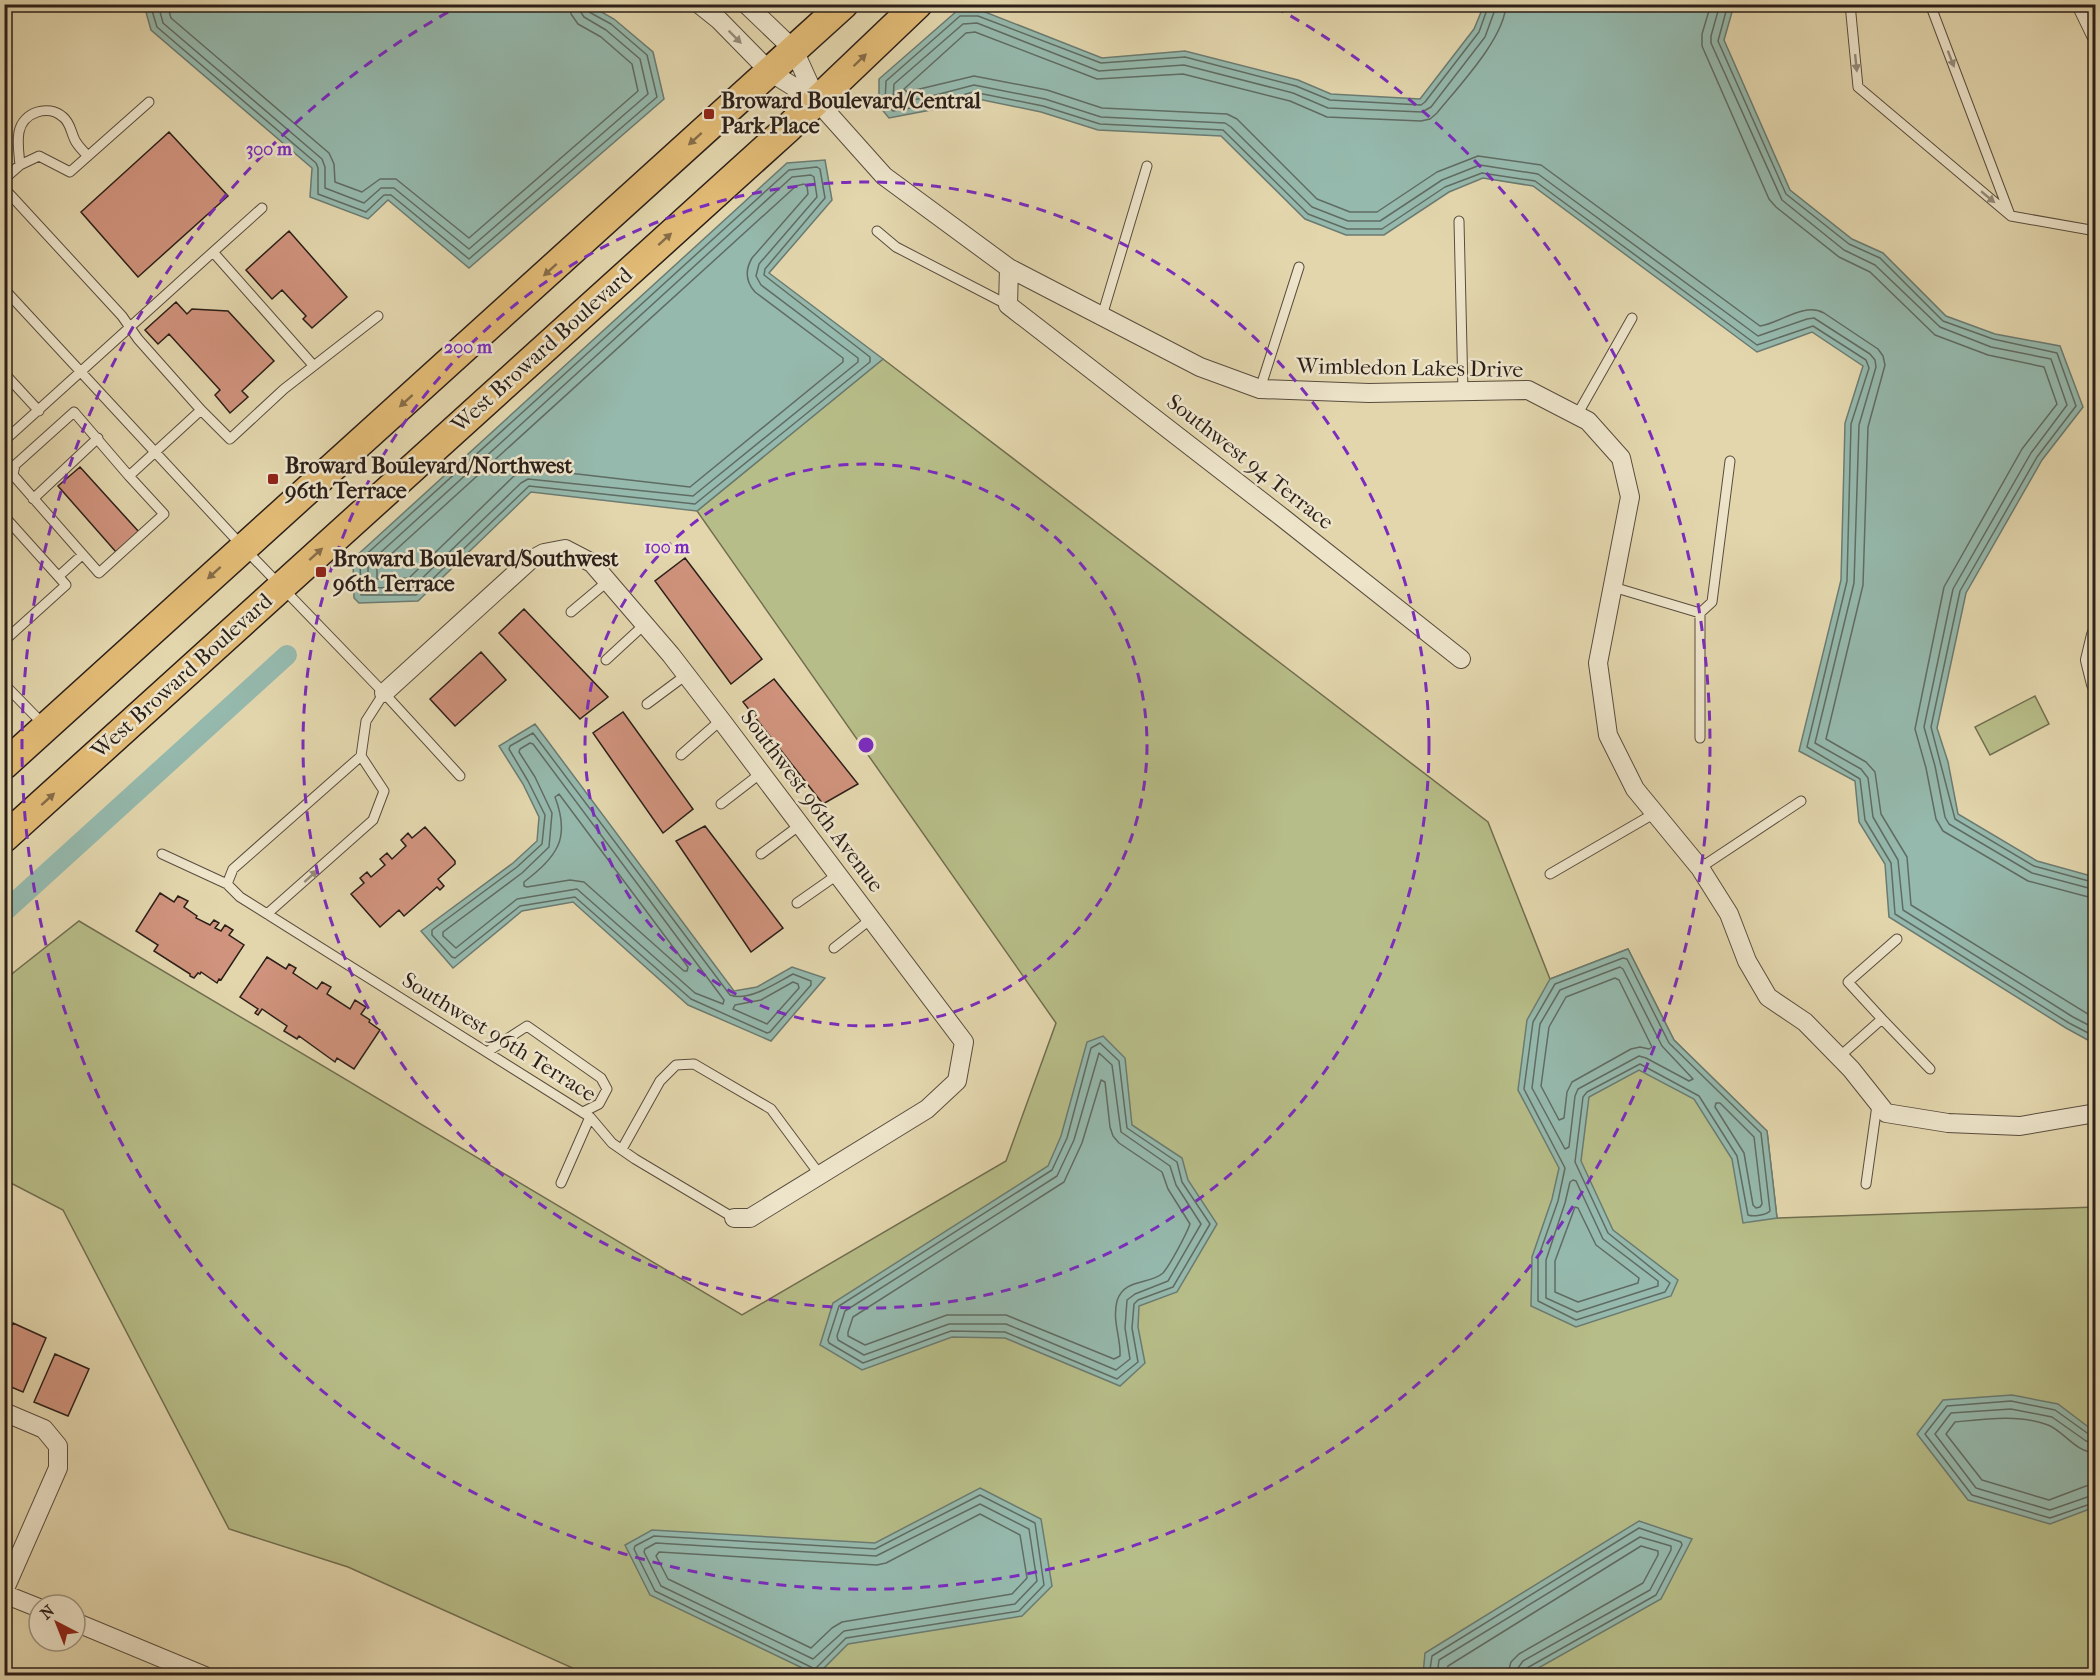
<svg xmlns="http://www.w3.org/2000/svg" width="2100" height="1680" font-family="'IM FELL French Canon',serif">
<rect width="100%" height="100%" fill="#e3d6ad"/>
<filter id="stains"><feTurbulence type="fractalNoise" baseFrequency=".00333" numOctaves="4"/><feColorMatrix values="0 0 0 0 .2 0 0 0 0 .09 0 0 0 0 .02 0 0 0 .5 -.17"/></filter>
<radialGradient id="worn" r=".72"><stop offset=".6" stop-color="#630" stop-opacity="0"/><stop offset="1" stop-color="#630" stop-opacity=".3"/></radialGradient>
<path fill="#b7bd88" stroke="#716e50" stroke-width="1.5" d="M883,359L1488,822L1550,979L1628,949L1674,1040L1767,1131L1777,1218L2095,1207V1675H588L348,1567L229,1529L63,1210L5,1180L4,985L13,973L79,921L742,1315L1006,1161L1056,1023L697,511Z
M2035,696L2049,724L1990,755L1975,727Z"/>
<path fill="#95b9ad" stroke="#6b7b72" stroke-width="1.5" d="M144,5H584L591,6L614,19L653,52L664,99L469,268L388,200L368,219L310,197L312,168L151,30Z
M1484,5H1734L1724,40L1790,190L1852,239L1883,253L1946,316L1995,334L2060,346L2083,407L2042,460L1966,593L1937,728L1948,762L1958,814L2037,861L2095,877V1044L2066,1028L1889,917L1885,864L1859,822L1855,781L1799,751L1841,580L1845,423L1863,366L1812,332L1757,352L1533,186L1483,178L1449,192L1384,235H1346L1305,219L1221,136L1098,130L1041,112L973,98L931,110L889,118L879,106V79L958,10H980L1102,58L1185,51L1298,80L1331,94L1420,99L1474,29Z
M825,160L832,200L769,273L883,359L697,511L531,492L418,601L359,603L354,598L353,559L787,163Z
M535,724L734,991L757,987L792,967L825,978L771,1041L688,1005L573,902L522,911L453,968L421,931L513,863L537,841L539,817L523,784L499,746Z
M1628,949L1674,1040L1767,1131L1777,1218L1743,1223L1732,1159L1694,1099L1639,1070L1589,1097L1581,1161L1613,1230L1678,1280L1671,1296L1576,1327L1531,1306L1532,1257L1552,1199L1559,1168L1518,1090L1527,1020L1550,979Z
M1103,1036L1125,1058L1132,1125L1182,1158L1188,1180L1217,1224L1177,1292L1139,1306L1138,1327L1145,1363L1120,1386L1005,1338L952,1337L862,1370L820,1345L833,1303L1048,1166L1061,1136L1087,1042Z
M2012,1395L2058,1404L2095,1432V1507L2050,1524L1968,1500L1917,1434L1943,1400Z
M980,1488L1041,1519L1052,1586L1022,1616L848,1644L817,1675L650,1595L625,1545L652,1530L875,1543Z
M1639,1521L1692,1539L1661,1599L1526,1675H1423L1425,1653Z"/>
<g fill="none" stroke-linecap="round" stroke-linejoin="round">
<path stroke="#606c63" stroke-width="1.5" d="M150,4L157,27L316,163L318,168V194L366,212L384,195H391L469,259L657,97L647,55L611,24L589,12L587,4
M158,4L163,23L322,159L325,167V188L364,203L381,188H394L469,249L648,94L640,59L606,30L584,17L580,11L579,4
M167,4L171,18L329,153L334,164L335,182L362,192L380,179H396L469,238L638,91L632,64L601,37L578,24L571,14L570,4
M1489,4L1479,32L1425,102L1421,105L1330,100L1296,86L1185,57L1101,63L978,16H960L886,81L885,103L893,111L929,105L973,92L1043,106L1100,124L1223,130L1308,214L1347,229H1382L1445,187L1482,173L1535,181L1757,345L1813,326L1866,360L1869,368L1851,424L1847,581L1807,747L1860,779L1865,820L1891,863L1895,914L2069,1023L2096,1037
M1497,4L1485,37L1431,107L1422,112L1328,108L1293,93L1184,65L1099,71L977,23L963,24L894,84L893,100L896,103L928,97L974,85L1045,99L1101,117L1225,123L1231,127L1312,207L1348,221H1380L1442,180L1480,165L1538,174L1758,336L1807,319L1814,318L1870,354L1875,360L1876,367L1859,425L1854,583L1815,743L1861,769L1868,778L1873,817L1898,860L1903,910L2073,1017L2096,1029
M1506,4C1505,38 1458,87 1437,113L1430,119L1421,121L1327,117L1290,101L1183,74L1097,79L975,32L966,33L904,89L907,92L974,76L1047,90L1102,108L1227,114L1237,119L1317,199L1350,212H1377L1437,172L1478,156L1541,165L1760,326C1781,323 1803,302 1824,313L1878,349L1883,356L1885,365L1868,427L1863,585L1826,739L1866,762L1875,772L1881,814L1907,857L1911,905L2096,1019
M1711,4L1702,34V46L1769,199L1776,207L1839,257L1870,272L1935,335L1988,355L2044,367L2057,404L2022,449L1944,587L1915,729L1926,768L1936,819L1943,831L2028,881L2096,899
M1720,4L1711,36V43L1782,200L1844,250L1875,265L1940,327L1991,347L2051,359L2067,405L2031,453L1953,589L1924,727L1935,766L1945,817L1949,824L2032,873L2096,890
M1728,4L1718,41L1786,194L1849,244L1880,258L1943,321L1993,339L2057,353L2076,406L2037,457L1960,591L1931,727L1955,819L2034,866L2096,883
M817,167L820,169L825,198L765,269L764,275L870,357V362L695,504L529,486L416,595H361L360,560L789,170Z
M811,175L814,177L817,197L759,264L756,276L761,285L858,358V362L693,496L528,479L521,483L413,587L368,588V564L792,177Z
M804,184L807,186L808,194L752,258C745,270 746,282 755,292L843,358V362L690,487L534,469L523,471L514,476L409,578L377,579V567L796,186Z
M533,733L730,995C749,1002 776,983 793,974L811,981V985L770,1032L767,1033L691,999L575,897L520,906L455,958L452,957L432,935V930L517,867L542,844L545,815L528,781L509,749L510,746Z
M530,743L533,744L724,1000L723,1004L695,993L577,889L517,899L456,948L443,936V932L522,873L549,847L552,813L535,777L519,752L520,749Z
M559,794L688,967L687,971H684L584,882L570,880L527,887L524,886V882C557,856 571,839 555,797Z
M1623,958L1627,959L1669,1043L1761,1133L1770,1211C1766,1215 1753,1217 1748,1215L1737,1156L1699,1096L1640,1064L1587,1092L1583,1097L1575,1162L1608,1233L1670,1283L1665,1292L1576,1320L1538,1301V1258L1558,1201L1565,1168L1524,1089L1533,1022L1555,984Z
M1620,967L1623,969L1662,1046L1693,1079L1689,1081L1646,1058L1639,1056L1578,1089L1575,1096L1569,1147L1565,1149L1532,1088L1540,1024L1560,990Z
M1615,978L1619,980L1652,1047L1649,1049L1640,1047L1631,1049L1572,1082L1567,1092L1564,1118L1559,1120L1541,1086L1549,1027L1566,997Z
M793,982L798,984L799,988L767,1024L733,1009L735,1005L761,1000Z
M1100,1043L1119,1061L1127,1128L1177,1162L1182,1182L1210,1224L1173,1287L1138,1300L1134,1304L1132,1328L1138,1362L1117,1379L1005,1332L951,1331L863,1363L829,1343L828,1340L839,1306L1052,1170L1067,1138L1091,1048Z
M1099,1053L1112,1065L1121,1132L1170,1166L1176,1185L1201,1224L1168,1281L1135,1294L1127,1300L1125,1328L1130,1359L1116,1370L1006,1324H949L864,1355L838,1340L837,1336L845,1311L1057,1176L1074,1140Z
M1101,1080L1105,1082L1110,1127L1113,1136L1119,1143L1162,1172L1168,1189L1190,1224C1186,1235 1170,1265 1163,1273C1150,1285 1124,1278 1117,1301C1112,1321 1121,1338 1120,1356L1114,1359L1006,1315H947L865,1345L848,1336V1332L853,1317L1064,1182L1082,1143Z
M1716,1103H1720L1754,1137L1762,1204L1760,1207L1756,1208L1753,1205L1744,1153L1715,1107Z
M1573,1180L1576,1181L1603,1239L1658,1281V1286L1577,1312L1546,1298V1260L1565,1203L1570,1182Z
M1575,1207L1578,1208L1596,1245L1639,1278L1638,1283L1578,1302L1555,1292V1261Z
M2096,1436L2090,1435L2055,1410L2011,1401L1947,1406L1925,1434L1972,1495L2050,1518L2096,1502
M2096,1444L2086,1441L2052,1417L2011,1409L1951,1413L1935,1434L1976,1488L2050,1510L2096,1494
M2096,1453C2075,1452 2065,1432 2048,1425C2019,1414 1985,1419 1955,1422L1946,1434L1982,1480L2049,1500L2086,1486L2096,1485
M980,1495L1035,1523L1044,1585L1019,1611L846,1638L815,1669L655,1591L634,1549L635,1546L654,1536L875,1549Z
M980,1504L1029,1529L1037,1581L1015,1604L844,1631L813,1659L661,1586L644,1552L645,1549L656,1543L876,1556Z
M980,1514L1020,1535L1027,1578L1012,1594L842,1622L832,1628L811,1648L668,1579L656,1556L659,1552L877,1565L886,1563Z
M1429,1676L1432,1656L1639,1528L1681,1542L1682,1545L1656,1595L1527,1668L1524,1676
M1437,1676L1439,1660L1640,1537L1671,1546V1550L1650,1590L1523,1661L1518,1668L1517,1676
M1446,1676L1448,1666L1641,1546L1658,1551V1555L1643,1583L1519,1654L1511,1662L1507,1676"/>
<path stroke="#95b9ad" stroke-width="20" d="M4,912L287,655"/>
</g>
<path fill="#d0937d" stroke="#2b1f19" stroke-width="1.5" d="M169,132L228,196L138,277L81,212Z
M289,231L347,297L312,328L303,319L306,316L282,290L272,299L246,270Z
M176,302L187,314L192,309L228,311L274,361L242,391L248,397L230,413L215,395L220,390L169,334L158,344L145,330Z
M80,467L139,532L116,552L58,486Z
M685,558L762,659L731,684L655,581Z
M524,609L608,697L580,719L499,633Z
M481,652L506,680L455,726L430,699Z
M774,679L858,784L823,804L743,702Z
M623,712L693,809L663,833L593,733Z
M705,826L783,928L751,952L676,841Z
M425,827L455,861V864L438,879L444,886L440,890L437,887L404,916L399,910L380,927L351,894L364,883L360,878L367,872L371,877L385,865L380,859L387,853L392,859L406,846L401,840L408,833L412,838Z
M160,893L174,902L178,896L188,901L184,907L197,916L196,918L210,925L214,920L219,923L215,928L221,931L225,925L233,930L229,935L244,945L221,980L219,979L217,983L201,972L200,974L198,973L194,978L190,976V974L154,951L158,945L136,931Z
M267,957L286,969L289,964L296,968L293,973L317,989L322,982L331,987L327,994L350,1009L355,1000L366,1007L361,1014L370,1020L369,1022L380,1030L354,1069L337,1058L335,1062L299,1036L297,1039L284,1031L287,1026L262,1009L258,1015L255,1013L258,1009L240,997Z
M13,1323L46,1338L23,1392L4,1384V1343Z
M55,1354L89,1369L68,1416L34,1402Z"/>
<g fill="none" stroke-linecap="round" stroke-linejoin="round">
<defs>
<path id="lane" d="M1850,4L1858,87L2011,216L2096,231
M1930,4L2010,215
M4,8L9,4
M20,165C19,154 17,143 19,132C23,112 48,104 63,117C71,123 71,134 76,142C79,147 84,152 88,156
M4,179L20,165L39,156L70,172L149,102
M4,188L122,316L138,339L201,410
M262,208L213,252L313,365
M1459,221L1463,392
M877,231L896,247L1008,305
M4,289L243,547L384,693L460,776
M1102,316L1147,166
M4,373L39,411
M1260,389L1299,267
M1577,415L1632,318
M4,441L213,252
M129,476L164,514L99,573L13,475L15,465L74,412L129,476L201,410L230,439L284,389L378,316
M33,499L98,438
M4,516L66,585L4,641
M59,576L82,555
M1613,587L1700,613L1712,602L1730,461
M571,612L608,581
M1700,613V738
M606,660L645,624
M4,684L44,725
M384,693L366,721L361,756L233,869L227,884L240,897L590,1117L612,1143L635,1159L734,1218
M647,704L686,675
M681,755L721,720
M721,804L761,773
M162,854L227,884
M761,854L800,825
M1700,868L1801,801
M1550,874L1655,813
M797,903L837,875
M267,914L373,820L384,791L361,756
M834,948L871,919
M1882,1019L1848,982L1897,939
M487,1052L527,1026L601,1078L607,1089L599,1104L583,1112
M1839,1057L1882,1019L1930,1069
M622,1149L660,1081L676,1065L694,1064L771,1109L820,1175
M561,1183L590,1117
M1866,1184L1877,1105"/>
<path id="street" d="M699,4L719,20L770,72L817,101
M746,4L794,50L817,101L884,176L1009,268L1200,367L1260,389L1369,393L1528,390L1588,421L1621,458L1630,497L1598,663L1608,735L1635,789L1700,868L1729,914L1747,961L1768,997L1805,1022L1851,1069L1886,1113L1948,1123L2020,1126L2096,1113
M2081,4L2096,35
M1009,268L1008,305L1283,518L1461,659
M2096,635L2090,660L2096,684
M384,693L529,561L544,553L565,549L592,563L671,655L721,720L964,1042L957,1081L927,1109L750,1218H734
M4,1412L44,1429L58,1446V1468L4,1591
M4,1594L39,1608
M75,1622L205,1676"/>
<path id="primary" d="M4,765L844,4
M4,838L786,130L918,4"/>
</defs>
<use href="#lane" stroke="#594d3e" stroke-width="11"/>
<use href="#street" stroke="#594d3e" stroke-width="20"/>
<use href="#primary" stroke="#2b1f19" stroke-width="31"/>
<use href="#lane" stroke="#ede4ca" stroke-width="9"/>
<use href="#street" stroke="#ede4ca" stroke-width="18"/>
<use href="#primary" stroke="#e2bb76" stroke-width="28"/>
</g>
<defs><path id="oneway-solid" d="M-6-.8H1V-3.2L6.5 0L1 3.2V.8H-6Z" transform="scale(1.5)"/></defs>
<g fill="#968b7a">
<use href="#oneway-solid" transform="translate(735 37) rotate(45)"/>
<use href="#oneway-solid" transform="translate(1951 59) rotate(69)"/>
<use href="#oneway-solid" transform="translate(1856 63) rotate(84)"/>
<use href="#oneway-solid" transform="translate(1988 197) rotate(40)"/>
<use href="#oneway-solid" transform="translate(311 876) rotate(-42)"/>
</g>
<g fill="#866d48">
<use href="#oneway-solid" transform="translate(860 60) rotate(-44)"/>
<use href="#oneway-solid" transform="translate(695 139) rotate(138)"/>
<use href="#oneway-solid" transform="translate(665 239) rotate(-42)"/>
<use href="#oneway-solid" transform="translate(550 270) rotate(138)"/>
<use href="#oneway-solid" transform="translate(406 401) rotate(138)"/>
<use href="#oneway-solid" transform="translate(316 554) rotate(-42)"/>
<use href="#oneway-solid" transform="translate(214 573) rotate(138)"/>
<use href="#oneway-solid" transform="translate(48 799) rotate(-42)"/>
</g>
<g fill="none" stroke="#7b2cbf" stroke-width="3" stroke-dasharray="10 8">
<circle cx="866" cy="745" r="281"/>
<circle cx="866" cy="745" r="563"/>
<path d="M1275 7A844 844 0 1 1 457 7"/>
</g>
<g fill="#8f2418" stroke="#ede4ca" stroke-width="2">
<rect x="703" y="108" width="12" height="12" rx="3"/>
<rect x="267" y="473" width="12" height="12" rx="3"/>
<rect x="315" y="566" width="12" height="12" rx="3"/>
</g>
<g text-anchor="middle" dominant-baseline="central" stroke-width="5" stroke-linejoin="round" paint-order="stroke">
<g font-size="22" font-weight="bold" fill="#2b1f19" stroke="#ede4ca" text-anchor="start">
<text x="721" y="101">Broward Boulevard/Central<tspan x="721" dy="25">Park Place</tspan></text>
<text x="285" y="466">Broward Boulevard/Northwest<tspan x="285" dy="25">96th Terrace</tspan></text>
<text x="333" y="559">Broward Boulevard/Southwest<tspan x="333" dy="25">96th Terrace</tspan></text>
</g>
<g font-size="22" fill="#2b1f19" stroke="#ede4ca">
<text transform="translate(542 350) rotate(-42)">West Broward Boulevard</text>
<text transform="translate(1410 368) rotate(1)">Wimbledon Lakes Drive</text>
<text transform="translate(1250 462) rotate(38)">Southwest 94 Terrace</text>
<text transform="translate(182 676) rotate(-42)">West Broward Boulevard</text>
<text transform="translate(812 801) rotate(53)">Southwest 96th Avenue</text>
<text transform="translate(499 1037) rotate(32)">Southwest 96th Terrace</text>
</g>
</g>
<circle cx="866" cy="745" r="9" fill="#7b2cbf" stroke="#ede4ca" stroke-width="3"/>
<g font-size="18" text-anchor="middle" font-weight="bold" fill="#7b2cbf" stroke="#ede4ca" stroke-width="5" stroke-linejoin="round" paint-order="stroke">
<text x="269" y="155">300 m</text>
<text x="468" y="353">200 m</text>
<text x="667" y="553">100 m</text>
</g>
<rect width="2100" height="1680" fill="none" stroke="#e3d6ad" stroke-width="24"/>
<rect x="6" y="6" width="2088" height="1668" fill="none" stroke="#2b1f19" stroke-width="3"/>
<rect x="12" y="12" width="2076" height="1656" fill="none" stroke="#2b1f19" stroke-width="1.5"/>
<g transform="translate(57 1623) rotate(318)"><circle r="28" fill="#ede4ca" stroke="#9f9583" stroke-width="1.5"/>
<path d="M0-4.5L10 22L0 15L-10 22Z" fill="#8f2418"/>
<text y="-9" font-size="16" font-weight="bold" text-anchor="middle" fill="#2b1f19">N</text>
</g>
<rect width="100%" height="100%" filter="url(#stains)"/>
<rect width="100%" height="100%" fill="url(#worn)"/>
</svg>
